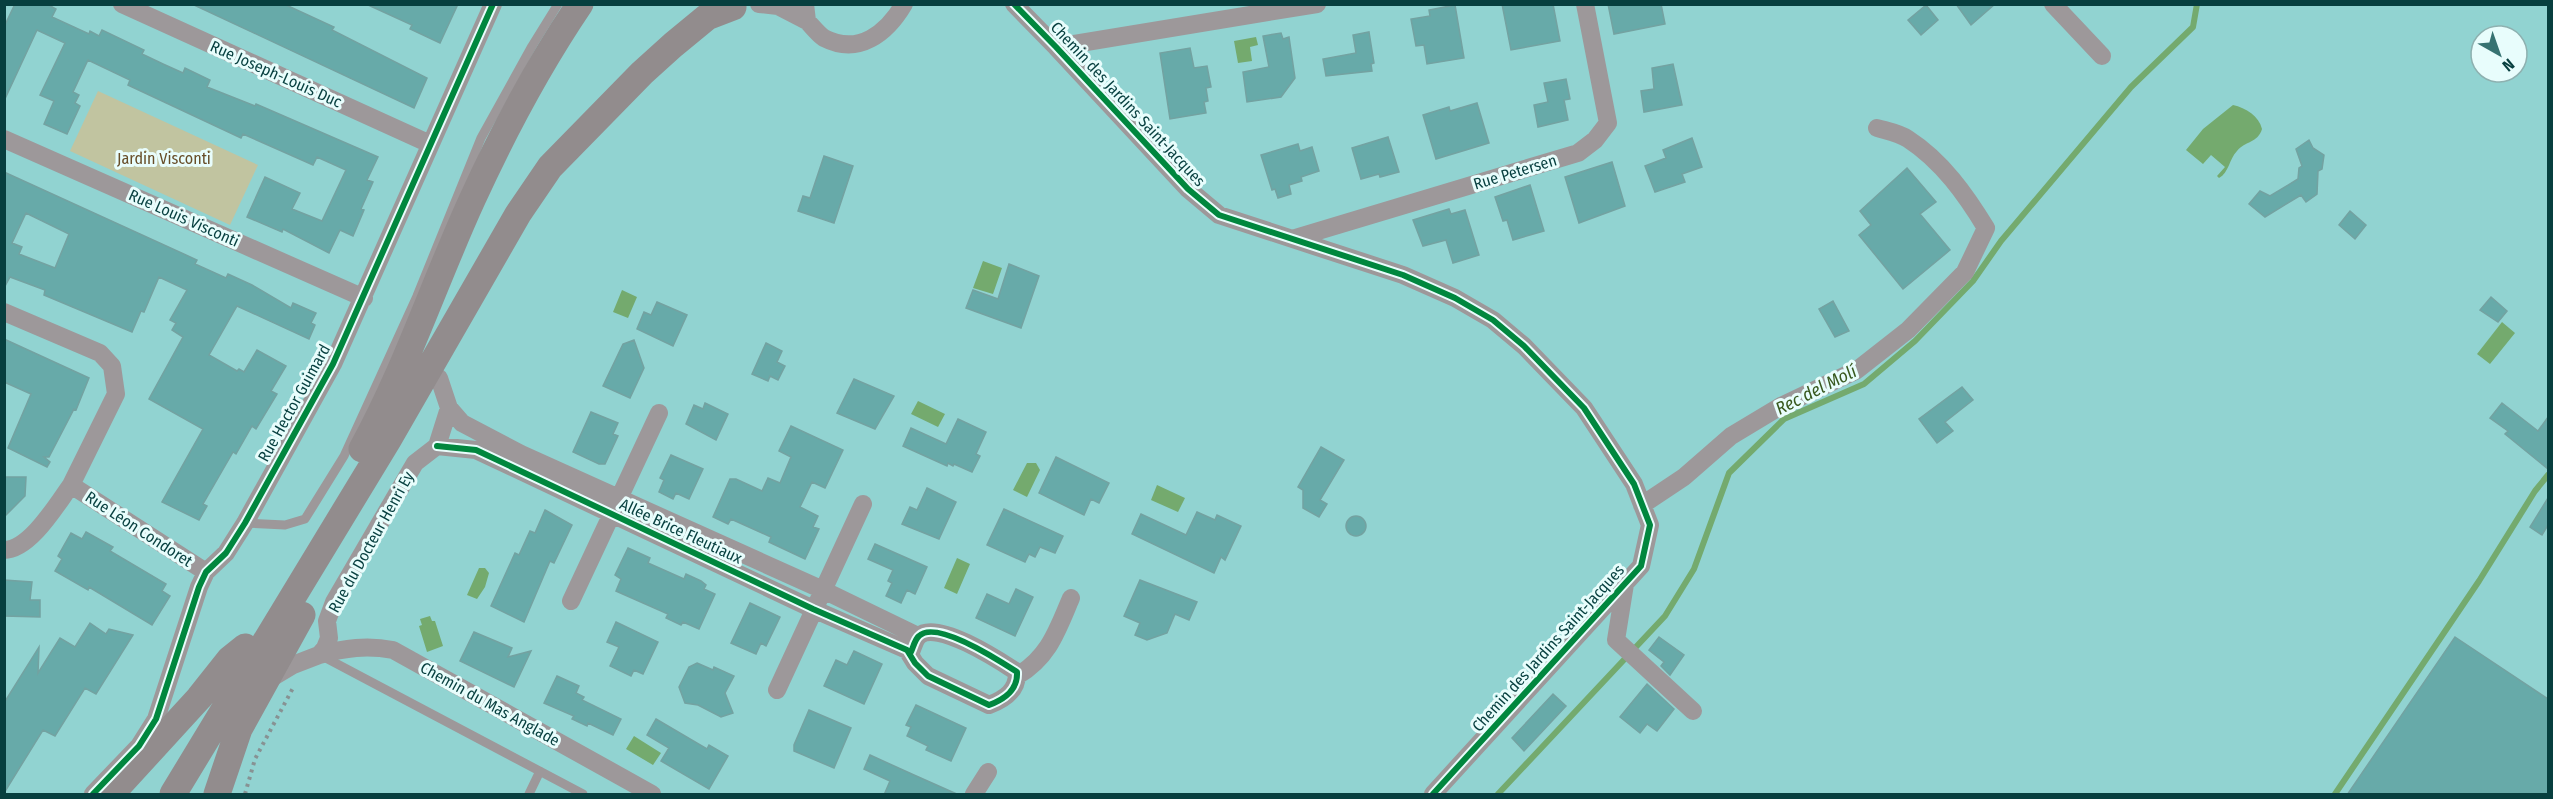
<svg xmlns="http://www.w3.org/2000/svg" width="2553" height="799" font-family="'Fira Sans Condensed',sans-serif">
<rect width="100%" height="100%" fill="#91d3d1"/>
<path fill="#c1c4a0" d="M98,91L258,165L230,225L70,151Z"/>
<path fill="#74aa6e" d="M1256,37L1258,45L1250,47L1252,61L1238,63L1234,41Z
M2233,105C2246,108 2259,116 2262,129C2258,143 2245,141 2237,151C2229,159 2229,173 2219,178L2217,176L2225,167L2211,155L2203,164L2186,150L2203,129Z
M983,261L1002,268L993,294L973,288Z
M622,290L637,297L628,318L613,312Z
M2502,322L2515,333L2490,364L2477,354Z
M918,401L945,414L938,427L911,414Z
M1027,463H1036L1040,470L1027,497L1013,490Z
M1157,485L1185,498L1178,512L1151,500Z
M957,558L970,564L957,594L944,588Z
M479,568H485L489,573L485,587L477,599L467,595Z
M430,616L432,621H435L443,646L427,652L419,626L422,625L420,619Z
M634,736L661,753L653,765L626,749Z"/>
<g fill="none" stroke-linecap="round" stroke-linejoin="round">
<path stroke="#74aa6e" stroke-width="6" d="M1498,794L1665,616L1694,569L1729,473L1784,419L1864,384L1915,341L1973,281L2001,241L2131,87L2193,27L2197,4
M2335,794L2479,581L2535,491L2548,475"/>
</g>
<path fill="#67aaa9" stroke="#73a2a1" stroke-width="1.5" fill-rule="evenodd" d="M15,4H47L56,9L52,17L89,34L90,31L99,36L102,30L144,50L142,54L163,64L183,73L185,68L210,80L207,87L255,106L256,104L378,157L367,180L373,182L361,209L364,210L353,236L340,230L329,253L283,229L282,232L247,217L265,177L300,193L292,209L322,221L346,170L317,157L313,165L243,134L241,138L128,85L130,80L88,60L73,92L79,95L75,103L80,106L67,134L44,124L54,101L40,95L65,43L37,30L4,101V27Z
M192,4H284L334,27L332,30L427,78L414,108Z
M366,4H458L440,43L410,29L412,25Z
M1502,4H1553L1560,41L1511,50Z
M1608,4H1661L1665,24L1614,34Z
M1956,4H1995L1971,25Z
M1455,5L1464,58L1427,64L1424,45L1416,46L1411,19L1430,16L1429,10Z
M1926,5L1938,20L1921,35L1908,20Z
M1369,32L1374,63L1371,64L1372,71L1326,76L1323,59L1356,53L1353,35Z
M1281,33L1283,39L1289,37L1295,78L1281,97L1247,102L1243,72L1269,67L1263,36Z
M1190,48L1194,68L1207,66L1211,87L1206,88L1208,101L1204,102L1206,113L1170,119L1160,53Z
M1673,64L1682,105L1644,112L1641,91L1654,89L1652,68Z
M1566,79L1570,99L1564,100L1568,120L1538,127L1534,105L1548,102L1544,83Z
M1477,103L1489,143L1436,159L1423,115L1449,107L1450,111Z
M1388,137L1399,172L1380,177L1379,174L1361,179L1352,148Z
M1692,138L1702,167L1682,174L1685,182L1655,192L1645,166L1666,158L1663,150Z
M2309,140L2313,148L2324,155L2322,169L2318,171L2317,194L2306,202L2301,195L2265,217L2249,204L2260,191L2270,196L2298,179L2299,168L2302,166L2296,149Z
M1298,144L1300,151L1312,147L1319,171L1301,177L1302,181L1289,185L1291,194L1278,198L1275,189L1272,190L1261,155Z
M824,156L853,166L834,223L798,211L803,196L810,198Z
M1612,162L1625,206L1579,223L1565,177Z
M1907,168L1936,202L1920,214L1950,250L1903,289L1859,235L1871,225L1860,211Z
M4,172L197,260L195,264L226,278L228,274L252,285L291,308L293,303L316,313L311,323L315,325L309,339L237,306L209,355L237,371L239,369L244,372L257,350L286,366L271,391L277,394L256,429L252,426L236,454L233,452L203,504L207,506L199,520L162,502L203,429L149,399L183,337L172,330L176,323L170,320L187,290L159,277L144,312L141,311L132,332L44,295L45,290L10,277L4,288ZM26,213L69,234L55,268L19,254L22,247L12,243Z
M1530,185L1544,231L1513,240L1507,220L1503,221L1495,197Z
M1449,209L1451,214L1465,210L1479,255L1453,263L1446,240L1423,246L1413,220Z
M2350,211L2366,225L2355,239L2339,225Z
M1009,264L1039,276L1021,328L966,308L973,290L998,299Z
M2491,297L2507,311L2498,322L2480,310Z
M1833,301L1849,331L1835,337L1819,309Z
M657,302L687,315L673,346L637,329L644,312L651,315Z
M4,339L89,378L76,410L74,409L49,457H44L50,462L47,467L8,448L31,394L4,382Z
M634,340L644,368L630,398L603,386L623,344Z
M766,343L782,351L777,362L785,366L778,380L770,376L768,381L752,374Z
M854,379L894,396L875,429L837,413Z
M1962,387L1973,400L1945,422L1953,431L1937,443L1919,419Z
M705,403L728,414L716,440L686,424L694,405L703,409Z
M2502,403L2538,431L2548,417V469L2505,434L2508,431L2490,418Z
M591,412L618,423L613,434L618,436L605,464H599L573,452Z
M958,419L986,432L976,454L980,456L972,472L954,464L953,466L948,463L947,466L903,446L911,428L946,444Z
M791,426L843,450L825,488L812,482L800,507L818,516L813,527L819,529L805,559L769,542L771,537L731,519L728,524L713,517L730,479H736L762,491L768,478L780,483L791,457L779,451Z
M1321,447L1344,460L1320,500L1327,504L1319,517L1303,508V490L1298,487Z
M671,455L703,469L689,499L676,493L673,499L659,492L664,480L660,478Z
M1056,457L1109,483L1099,503L1091,499L1084,515L1039,493Z
M4,477H26L25,496L4,517Z
M927,488L956,502L939,539L902,524L910,507L917,510Z
M2548,498V525L2542,535L2530,527Z
M1004,509L1063,536L1055,553L1040,547L1035,557L1029,554L1025,562L987,545Z
M545,510L572,525L554,563L550,561L524,622L491,606L515,553L519,555L530,531L535,533Z
M1197,512L1215,520L1217,515L1241,526L1225,560L1221,557L1214,573L1132,534L1141,514L1186,535Z
M1346 526a10 10 0 1 1 20 0a10 10 0 1 1-20 0Z
M86,532L113,547L110,551L166,584L162,591L170,596L152,625L89,587L88,590L55,571L62,559L58,556L71,533L82,539Z
M875,544L927,567L915,594L907,590L901,603L886,596L892,583L888,581L893,570L868,559Z
M628,548L650,558L648,563L684,579L686,574L701,581L706,585L704,589L715,594L699,629L683,622L681,625L666,618L668,614L616,591L621,579L615,575Z
M4,580L32,582L30,600H40V617L4,616Z
M1140,580L1197,602L1189,620L1175,614L1167,633L1147,640L1135,635L1140,623L1124,616Z
M1016,589L1033,597L1015,636L976,618L987,594L1009,604Z
M750,603L780,617L766,646L761,643L756,654L731,643Z
M616,622L658,642L643,674L634,670L631,676L610,666L619,647L607,642Z
M90,623L106,634L109,629L133,635L96,694L85,688L55,736L43,730L4,793V703L39,647L38,673L60,638L75,647Z
M474,632L512,648L508,657L531,651L514,687L460,661Z
M1659,637L1684,655L1670,675L1661,666L1664,662L1649,650Z
M2455,637L2548,699V795H2347Z
M854,651L882,664L864,704L824,686L836,660L847,665Z
M697,663L713,670L714,667L734,676L725,693L733,713L721,717L698,705L685,703L679,687L689,667Z
M557,676L579,686L576,693L584,697L582,700L621,719L613,735L588,723L587,726L572,719L574,716L544,703Z
M1647,684L1674,709L1657,731L1647,724L1640,733L1620,717Z
M1553,694L1566,706L1524,751L1512,738Z
M916,705L966,728L951,761L926,750L928,746L907,736L911,727L906,725Z
M809,710L851,728L834,768L794,751V745Z
M656,719L707,749L709,745L728,756L709,789L661,761L669,748L647,735Z
M870,755L914,775L959,795H884L890,781L864,769Z"/>
<g fill="none" stroke-linecap="round" stroke-linejoin="round">
<path stroke="#879293" stroke-width="4" stroke-dasharray="3 4.5" stroke-linecap="butt" d="M245,794L255,759L294,686"/>
<path stroke="#9d989a" stroke-width="9" d="M245,523L285,525L305,519L344,456L417,296L481,138L532,46L558,4
M324,657L583,794
M529,794L540,771"/>
<path stroke="#9d989a" stroke-width="18" d="M122,4L430,144
M759,4L778,6L807,21L805,4
M1014,4L1056,47L1188,189L1219,215L1403,275L1455,298L1493,320L1524,346L1584,408L1634,484L1650,525L1641,566L1433,794
M2053,4L2102,56
M807,21C812,26 818,34 824,38C859,56 887,33 904,4
M1056,47L1317,4
M4,139L364,298
M1295,238L1578,153L1595,140L1608,123L1585,4
M4,312L100,353L112,366L116,394L71,485L206,572
M449,408L462,423L521,454L823,590L918,636
M437,446L476,450L813,609L907,650L915,663L928,676L989,705C1005,699 1018,690 1017,672C1000,661 936,619 919,636C915,639 913,648 911,652
M1642,505L1684,477L1731,436L1781,406L1857,370L1908,330L1965,272L1986,228C1966,195 1942,161 1908,139C1899,133 1887,131 1877,128
M4,550C30,550 57,504 71,485
M1625,584L1616,640L1693,711
M571,601L659,413
M319,655C345,648 367,645 393,650L652,794
M1017,676C1049,657 1057,631 1071,598
M268,680L293,665L319,655L325,648L329,638L327,621L334,602L415,463L437,446L449,408L439,378
M777,690L863,504
M93,794L139,746L156,719L199,587L206,572L226,553L245,523L333,364L493,4
M974,794L988,772"/>
<path stroke="#928c8d" stroke-width="27" d="M362,449C406,369 434,283 472,200C503,132 538,66 580,4
M111,794L199,698L230,659L245,647
M173,794L388,440L518,214L550,167L642,73L673,45L707,17L733,7
M217,794L239,729L302,615"/>
<defs>
<path id="cycleway" d="M1014,4L1056,47L1188,189L1219,215L1403,275L1455,298L1493,320L1524,346L1584,408L1634,484L1650,525L1641,566L1433,794
M437,446L476,450L813,609L907,650L915,663L928,676L989,705C1005,699 1018,690 1017,672C1000,661 936,619 919,636C915,639 913,648 911,652
M93,794L139,746L156,719L199,587L206,572L226,553L245,523L333,364L493,4"/>
</defs>
<use href="#cycleway" stroke="#e8fdfc" stroke-width="10"/>
<use href="#cycleway" stroke="#00873e" stroke-width="6"/>
</g>
<g text-anchor="middle" dominant-baseline="central" stroke-width="6" stroke-linejoin="round" paint-order="stroke">
<g font-size="16" fill="#073f3f" stroke="#e8fdfc">
<text transform="translate(276 74) rotate(24)">Rue Joseph-Louis Duc</text>
<text transform="translate(1128 104) rotate(47)">Chemin des Jardins Saint-Jacques</text>
<text transform="translate(1515 172) rotate(-17)">Rue Petersen</text>
<text transform="translate(184 218) rotate(24)">Rue Louis Visconti</text>
<text transform="translate(294 403) rotate(-61)">Rue Hector Guimard</text>
<text transform="translate(139 529) rotate(33)">Rue Léon Condoret</text>
<text transform="translate(681 531) rotate(25)">Allée Brice Fleutiaux</text>
<text transform="translate(371 542) rotate(-61)">Rue du Docteur Henri Ey</text>
<text transform="translate(1548 648) rotate(-48)">Chemin des Jardins Saint-Jacques</text>
<text transform="translate(490 704) rotate(29)">Chemin du Mas Anglade</text>
</g>
<g font-size="16" fill="#674d28" stroke="#e8fdfc">
<text x="164" y="158">Jardin Visconti</text>
</g>
<g font-size="18" font-style="italic" fill="#38591e" stroke="#e8fdfc">
<text transform="translate(1816 390) rotate(-27)">Rec del Molí</text>
</g>
</g>
<rect width="2553" height="799" fill="none" stroke="#073f3f" stroke-width="12"/>
<g transform="translate(2499 54) rotate(140)"><circle r="28" fill="#e8fdfc" stroke="#8eb1b0" stroke-width="1.5"/>
<path d="M0-4.5L10 22L0 15L-10 22Z" fill="#377372"/>
<text y="-9" font-size="16" font-weight="bold" text-anchor="middle" fill="#073f3f">N</text>
</g>
</svg>
